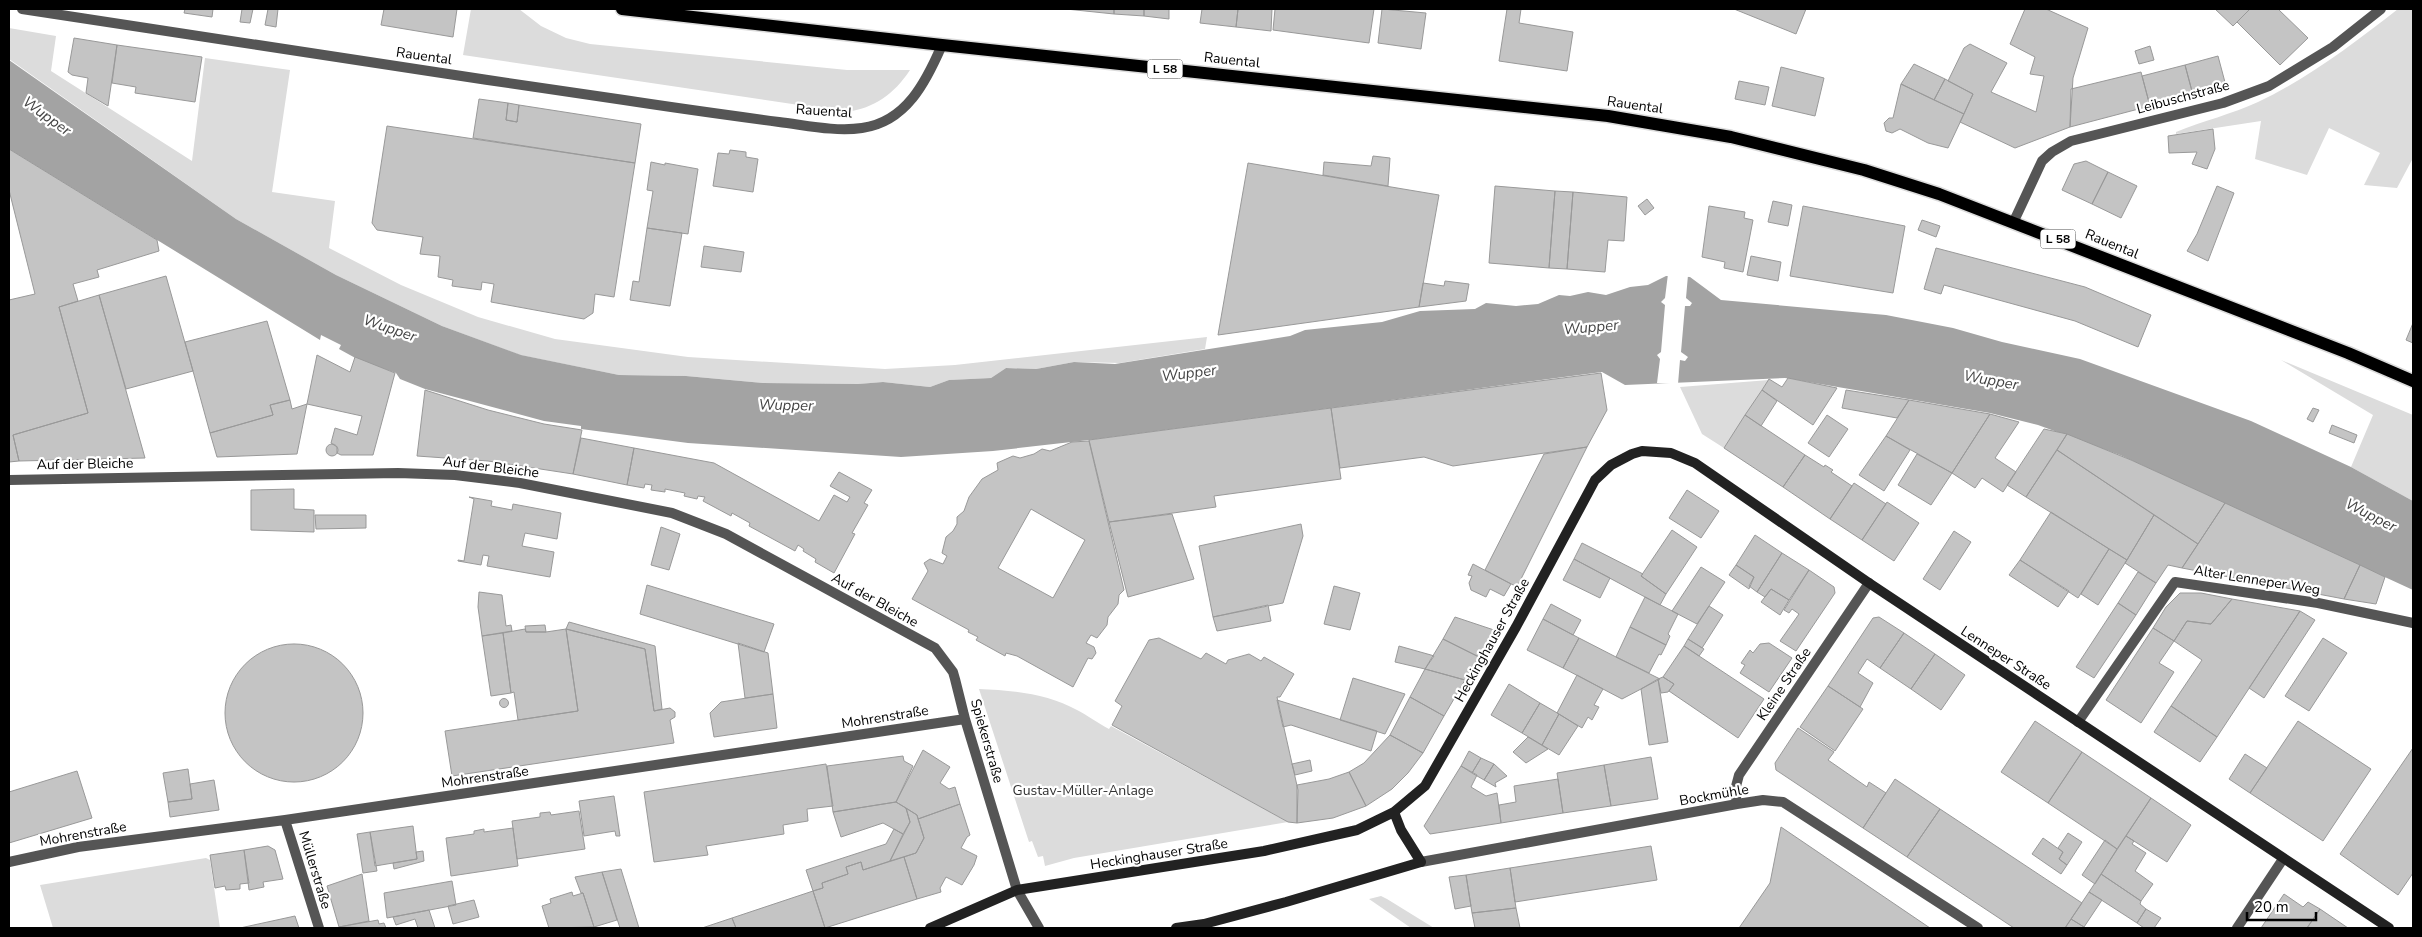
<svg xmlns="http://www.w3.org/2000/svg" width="2422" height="937" font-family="'Nunito Sans',sans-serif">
<rect width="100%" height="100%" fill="#fff"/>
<path fill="#dcdcdc" d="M471,9H519L541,26L566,38L590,44L847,70H910C894,94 875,108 846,112L463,55Z
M2398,9H2413V158L2397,188L2364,185L2380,153L2329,128L2307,175L2255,159L2261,121L2176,134V132C2203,121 2232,114 2258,102C2309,78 2354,43 2398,9Z
M9,28L56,36L51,71L192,161L205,58L290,70L272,192L335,201L329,248L401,285L478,317L555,339L688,357L885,369L955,365L1207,337L1205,349L1120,363L1074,362L1036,369L1006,368L991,378L949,380L930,387L883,382L858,384L763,383L686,376L619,375L520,355L442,326L336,275L236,219L9,59Z
M2281,360L2413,415V501L2351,467L2373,415Z
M1769,380L1724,448L1702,434L1680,387Z
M979,689C1011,690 1048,694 1077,710C1087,715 1098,723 1109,729L1111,726L1288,822L1074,858L1045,866L1043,856L1038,857L1032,841L1029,842Z
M206,858L210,860L220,928H53L40,885Z
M1381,896L1387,899L1434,928H1411L1369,899Z"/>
<path fill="#a3a3a3" d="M9,60L236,219L336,275L442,326L521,355L619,375L686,376L763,383L858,384L883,382L930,387L949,380L991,378L1006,368L1036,369L1074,362L1115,364L1290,336L1305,330L1382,322L1420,311L1475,309L1486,303L1516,306L1538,304L1559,295L1570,296L1588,292L1606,295L1630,287L1648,285L1666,276L1690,277L1721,300L1886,315L1953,328L2002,342L2080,359L2251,421L2351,467L2413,501V590L2120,455L2038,425L1990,413L1785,378L1625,385L1602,372L1089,440L993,451L901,457L688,443L581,429V426L544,421L425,389L400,379L396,373L359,360L339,349L341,345L321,335L320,340L9,149Z"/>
<path fill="#fff" d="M1668,274L1688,275L1686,298L1692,303L1690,306H1685L1681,352L1688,357L1685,361L1680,360L1678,384L1657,383L1660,359L1657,355L1661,352L1665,305L1661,302L1665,298Z"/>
<path fill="#c4c4c4" stroke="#999" fill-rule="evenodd" d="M185,9H213L212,17L184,13Z
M242,9H253L250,23L240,22Z
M268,9H278L276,27L265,25Z
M384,9H457L453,37L381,25Z
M1066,9H1114V14Z
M1114,9H1144V16L1114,14Z
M1144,9H1169V19L1144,16Z
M1202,9H1238L1236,27L1200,23Z
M1238,9H1272L1271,31L1236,27Z
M1275,9H1374L1369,43L1273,30Z
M1382,9L1426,13L1421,49L1378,43Z
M1507,9H1521L1519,23L1573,32L1567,71L1499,61Z
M1734,9H1806L1796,34Z
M2025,9H2046L2088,28L2073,78L2070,127L2015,148L1960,122L1973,94L1948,81L1964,48L1970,44L2007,63L1991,92L2036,112L2044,76L2030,74L2035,57L2010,44Z
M2215,9H2250L2233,26Z
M2250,9H2278L2308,38L2280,65L2237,22Z
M74,38L117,45L108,106L86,93L88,78L72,75L68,72Z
M117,45L202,57L195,102L135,93L136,87L112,83Z
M2150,46L2154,60L2139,64L2135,51Z
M2218,56L2226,86L2193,95L2185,65Z
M1914,64L1945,79L1934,100L1901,84Z
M2185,65L2193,95L2150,106L2142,76Z
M1781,67L1824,78L1815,116L1772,106Z
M2141,72L2150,106L2070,127L2071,89Z
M1945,79L1973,94L1964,114L1934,100Z
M1739,81L1769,87L1765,105L1735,99Z
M1901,84L1964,114L1948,148L1928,143L1900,129L1892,133L1886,131L1884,123L1889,118H1893Z
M479,99L508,103L506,120L517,122L519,105L641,124L635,163L473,138Z
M508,103L519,105L517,122L506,120Z
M387,126L635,163L614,297L595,294L593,313L584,319L491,302L494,284L482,282L481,290L452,286L453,280L438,277L440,256L420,254L423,237L377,230L372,223Z
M2213,129L2215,149L2207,169L2192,164L2197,152L2169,153L2168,136Z
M9,149L157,240L159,251L97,270L99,277L73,284L78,301L59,307L88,413L13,435L19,461L9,462V300L35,294L9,190Z
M730,150L746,152V157L758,159L753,192L713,186L718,153L729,154Z
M1373,156L1390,158L1388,186L1323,175L1324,162L1371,166Z
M2086,161L2108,172L2092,204L2062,190L2074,164Z
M651,162L665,165V163L698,169L688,234L647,228L653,191L647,190Z
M1248,163L1439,195L1419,307L1218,335Z
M2108,172L2137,186L2121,218L2092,204Z
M1495,186L1555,191L1549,268L1489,263Z
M2217,186L2234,193L2208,261L2187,251L2197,234Z
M1555,191L1573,192L1567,269L1549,268Z
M1573,192L1627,197L1624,241L1608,240L1605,272L1567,269Z
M1647,199L1654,208L1645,215L1638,206Z
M1773,201L1792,205L1788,226L1768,222Z
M1709,206L1745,212L1744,218L1753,220L1743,272L1724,268L1725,262L1702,257Z
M1803,206L1905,226L1893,293L1790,276Z
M1922,220L1940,226L1936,237L1918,230Z
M647,228L682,233L670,306L630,300L633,281L639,282Z
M704,246L744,252L741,272L701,267Z
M1936,248L2085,287L2151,315L2138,347L2075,321L1944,285L1941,294L1924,289Z
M1751,256L1781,262L1778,281L1747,275Z
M166,276L193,371L126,389L99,295Z
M1445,281L1469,284L1466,301L1419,307L1423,283L1444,286Z
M99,295L145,458L19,461L13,435L88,413L59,307Z
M267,321L290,400L270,405L273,415L210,433L185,342Z
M2413,323V343L2406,340Z
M317,355L350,372L355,357L395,373L373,455H341L337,453V447L331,443L335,428L357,435L362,416L307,404Z
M1601,373L1607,410L1587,447L1453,466L1424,457L1340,468L1331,408Z
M1788,378L1837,388L1813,425L1762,390L1769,379L1782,387Z
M425,390L488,410L544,424L582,430L573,474L488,461L417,456Z
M1762,390L1777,401L1761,426L1745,415Z
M1846,390L1909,400L1897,418L1842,408Z
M290,400L292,409L307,404L297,454L217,457L210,433L273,415L270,405Z
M1909,400L1990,414L1952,473L1886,436Z
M1331,408L1341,479L1214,496L1216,507L1109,522L1089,440Z
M2313,408L2319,410L2313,422L2307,419Z
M1990,414L2019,422L1995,458L2016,472L2003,492L1982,478L1975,488L1952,473Z
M1745,415L1805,455L1783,487L1724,448Z
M1827,415L1848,429L1829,457L1808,443Z
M2332,425L2357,435L2354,443L2329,433Z
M2044,429L2067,434L2026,497L2007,485Z
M2067,434L2131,460L2225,503L2198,544L2057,450Z
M1886,436L1910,450L1884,491L1859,475Z
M581,438L634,448L627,485L573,474Z
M1089,441L1124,590L1119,595L1118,604L1108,617L1107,625L1097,638L1091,635L1086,643L1094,647L1096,653L1092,659L1088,658L1073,687L1017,656L1006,653L1005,656L976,640L978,637L968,632L969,630L912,599L928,571L924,563L930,559L943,564L947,556L942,553L946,537L953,531L957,524V517L964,511L969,497L982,479L998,470L997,463L1013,456L1020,458L1034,454L1042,449L1050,451L1072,442ZM1031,509L1085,540L1053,598L998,568Z
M326 450a6 6 0 1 1 12 0a6 6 0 1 1-12 0Z
M1587,447L1517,587L1485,570L1544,454Z
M634,448L714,463L819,521L834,495L847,502L850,497L830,486L839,472L872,490L864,503L868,505L852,533L855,534L834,573L815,562L816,559L803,551L804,549L798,545L795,551L749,526L750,523L732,513L731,516L703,501L705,497L698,496L697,499L684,496L685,493L665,489V492L651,490L652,485L645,484L644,488L627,485Z
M2057,450L2154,515L2127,560L2026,497Z
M1917,454L1952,473L1931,505L1898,485Z
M1805,455L1824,467L1825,465L1833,470L1831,472L1852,486L1830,519L1783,487Z
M1854,483L1886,504L1862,540L1830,519Z
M294,489V509L314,510V532L251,530V490Z
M1687,490L1719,511L1701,538L1669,518Z
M469,497L492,501L491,506L512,510L513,504L561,513L557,539L525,533L522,546L554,552L550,577L487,566L489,556L483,555L481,565L458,561V560L464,561L474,499Z
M1887,502L1919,523L1894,561L1862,540Z
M2225,503L2360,565L2344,599L2182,568Z
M2051,512L2109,549L2078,598L2020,560Z
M1172,514L1194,579L1128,597L1109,522Z
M315,515H366V528L316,529Z
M2154,515L2198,544L2182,568L2168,565L2156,583L2125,563Z
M1301,524L1303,536L1283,603L1213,617L1199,546Z
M661,527L680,534L669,570L651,565Z
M1672,530L1697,547L1666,594L1641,576Z
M1954,531L1971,542L1940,590L1923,579Z
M1755,535L1782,553L1757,592L1749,586L1754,577L1736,565Z
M1582,543L1643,574L1641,576L1666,594L1660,605L1574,559Z
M2109,549L2127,560L2098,605L2081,594Z
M1782,553L1809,570L1789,600L1771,589L1765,597L1757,592Z
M1574,559L1610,578L1600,598L1563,580Z
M2020,560L2069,591L2058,607L2009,575Z
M1473,564L1511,584L1504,596L1490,589L1486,597L1471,590L1469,583L1472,576L1468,575Z
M1736,565L1754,577L1749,589L1729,575Z
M2360,565L2385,577L2376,604L2344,599Z
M1701,567L1725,582L1697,624L1672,611Z
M1809,570L1834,587L1835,593L1796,651L1780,641L1799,614L1792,609L1789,613L1784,610Z
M2138,572L2156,583L2136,615L2118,603Z
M647,585L774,624L764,652L640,614Z
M1334,586L1360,593L1350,630L1324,624Z
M1771,589L1789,600L1780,615L1761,602Z
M479,592L502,595L506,626L511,625L512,631L482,636L478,607Z
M2180,593H2201L2232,599L2211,624L2187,621L2174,641L2153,628L2166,607Z
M1645,597L1678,614L1668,634L1670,636L1666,645L1630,627Z
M2232,599L2300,611L2217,737L2171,706L2202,660L2174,641L2187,621L2211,624Z
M2118,603L2136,615L2094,678L2076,667Z
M1551,604L1581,620L1573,635L1543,619Z
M1268,605L1271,621L1217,631L1213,617Z
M1709,606L1723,615L1702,648L1688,639Z
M2300,611L2315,620L2264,698L2249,688Z
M1455,617L1494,630L1479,657L1443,639Z
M1879,617L1904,633L1880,668L1867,659L1858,673L1873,683L1860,707L1828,686L1873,618Z
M1543,619L1579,638L1563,668L1527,650Z
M569,622L655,646L662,709L654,711L645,649L566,629Z
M545,625L546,632H526L525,626Z
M1630,627L1666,645L1661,655L1659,654L1649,673L1616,657Z
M2153,628L2174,641L2159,663L2174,672L2141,723L2106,700Z
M525,629L526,632H546L566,629L578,711L518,720L514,692L511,693L503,633Z
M566,629L645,649L654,711L670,708L675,712V717L670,720L674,743L452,776L445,731L578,711Z
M503,633L511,693L491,696L482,636Z
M1904,633L1935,654L1911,689L1880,668Z
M1159,638L1201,659L1206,653L1226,664L1228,660L1249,654L1261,661L1264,657L1294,674L1280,697H1277L1298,790L1297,823L1288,822L1112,725L1122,706L1115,701L1149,640Z
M1579,638L1616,657L1660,679L1622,699L1563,668Z
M2323,638L2347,653L2309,711L2285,696Z
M1443,639L1479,657L1465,680L1425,669Z
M1688,639L1704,649L1699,656L1684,646Z
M738,643L768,653L773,694L745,698Z
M1769,643L1792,658L1769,692L1740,673L1745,665L1741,663L1750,650L1753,653L1760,644Z
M225 713a69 69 0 1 1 138 0a69 69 0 1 1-138 0Z
M1399,646L1431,655L1434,656L1425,669L1395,662Z
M1684,646L1764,699L1738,738L1669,691L1674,684L1663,677Z
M1935,654L1965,675L1941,710L1911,689Z
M1425,669L1465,680L1444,716L1410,697Z
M1577,675L1603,689L1594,705L1599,707L1592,720L1588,717L1582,728L1557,713Z
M1663,677L1674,684L1668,692L1661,693L1658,679Z
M1353,678L1405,694L1385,734L1340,720Z
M1658,679L1668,742L1649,745L1641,689Z
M1509,684L1540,703L1522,733L1491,715Z
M1828,686L1863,709L1835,751L1800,727Z
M773,694L777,728L714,737L710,713L721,702Z
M1410,697L1444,716L1423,753L1390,735Z
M499.5 703a4.5 4.5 0 1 1 9 0a4.5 4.5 0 1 1-9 0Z
M1277,700L1377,731L1371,751L1291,725L1283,727Z
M1540,703L1559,714L1542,745L1522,733Z
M2171,706L2217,737L2200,762L2154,732Z
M1559,714L1578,726L1559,755L1542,745Z
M2035,721L2082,752L2048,803L2001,772Z
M2298,721L2371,769L2323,841L2250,793Z
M1798,728L1834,752L1828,760L1867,787L1869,782L1886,793L1863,828L1776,770L1775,763Z
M1390,735L1423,753L1408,773L1392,789L1366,806L1349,772L1364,763Z
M1528,737L1548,749L1526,763L1513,752Z
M2413,748V873L2398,895L2340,854Z
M923,750L950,767L940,783L949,789L955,787L960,804L918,819L917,815L896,802Z
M1469,751L1481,758L1472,773L1461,766Z
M2082,752L2151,798L2117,849L2048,803Z
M2245,754L2267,768L2250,793L2229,779Z
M903,756L904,761L913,766L896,802L833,812L827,766Z
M1651,757L1658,799L1611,806L1604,765Z
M1481,758L1494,764L1484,780L1472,773Z
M1310,760L1312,771L1295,775L1292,764Z
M826,764L833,806L807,809L808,821L783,825L784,834L706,846L708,855L654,862L644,792Z
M1494,764L1507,776L1495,783L1496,787L1484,780Z
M1604,765L1611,806L1563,813L1557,773Z
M1461,766L1477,775L1471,787L1486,796L1497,793L1501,823L1430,834L1424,826Z
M188,769L192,799L168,802L163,773Z
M77,771L92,818L9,843V792Z
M1349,772L1366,806L1333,818L1297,823V785L1329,779Z
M1558,779L1563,813L1501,823L1499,805L1516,802L1514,786Z
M1895,779L1940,809L1907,857L1863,828Z
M214,780L219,810L170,817L168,802L192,799L190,784Z
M614,796L620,836H616L615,831L584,836L579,801Z
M2151,798L2191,825L2167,862L2126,836Z
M896,802L906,808L910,822L903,834L883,823L841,837L833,812Z
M960,804L970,835L967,837L961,848L977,856L974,865L962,885L946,877L940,888L941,892L917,899L904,857L916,853L924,838L918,819Z
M906,808L917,815L924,838L916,853L890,861L910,822Z
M1940,809L2082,903L2065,928H2014L1907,857Z
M579,811L585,849L517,859L512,821L540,817V813L550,812L551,815Z
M413,826L417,859L375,866L370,832Z
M1781,827L1930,928H1739L1770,883Z
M513,828L518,866L451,876L446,838L474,834V831L484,829V832Z
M894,829L903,834L890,861L863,870L861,862L846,867L848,874L822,883L823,888L813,891L806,870L886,844Z
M370,832L377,871L363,873L357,834Z
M2068,833L2082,842L2067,865L2059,859L2063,852L2058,848Z
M2126,836L2134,841L2132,844L2146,853L2135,871L2153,884L2141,901L2101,874Z
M2043,838L2063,852L2059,859L2067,865L2061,874L2032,854Z
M2105,840L2117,849L2095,884L2082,875Z
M268,846L275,850L283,879L263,882L264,887L249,890L244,850Z
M1651,846L1657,880L1515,902L1510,868Z
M244,850L249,883L240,884V889L226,890L225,886L215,888L210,855Z
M423,851L424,861L394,869L393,863L417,859L416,852Z
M904,857L917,899L825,928L813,891L823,888L822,883L848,874L846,867L861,862L863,870Z
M1510,868L1516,908L1472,913L1466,875Z
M621,869L639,928H620L602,872Z
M602,872L617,920L594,927L583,893H581L575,877Z
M362,874L369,921L339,927L327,886Z
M2101,874L2141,901L2140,904L2146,909L2137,923L2089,892Z
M1466,875L1471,906L1455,909L1449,877Z
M452,881L456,905L387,918L384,893Z
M813,891L825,928H736L732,918Z
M572,892L573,896L583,893L594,927L549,928L542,906L551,903L550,899Z
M2089,892L2102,900L2084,927L2071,919Z
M2284,894L2303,907L2308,902L2320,909L2307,928H2261Z
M474,900L479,917L453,924L448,906Z
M1516,908L1520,928H1475L1472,913Z
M2146,909L2161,918L2154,928H2144L2137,923Z
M2320,909L2348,928H2307Z
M429,910L435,928H418L415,919L396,925L393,917Z
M295,916L299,928H240Z
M732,918L736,928H702Z
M2071,919L2084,927L2086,928H2065Z
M378,920L379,924L384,923L386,928L339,927Z"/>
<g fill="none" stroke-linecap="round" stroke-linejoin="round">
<defs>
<path id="primary" d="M622,9L942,45L1608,116L1731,137L1864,170L1939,194L2348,353L2413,381"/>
</defs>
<use href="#primary" stroke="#dbdbdb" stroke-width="15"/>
<path stroke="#555" stroke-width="10" d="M22,9C222,40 423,71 624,100C676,108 727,115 779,122C805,125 835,132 862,128C906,122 926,82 942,45
M2014,221L2042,161L2052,152L2071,141L2223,103L2269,86L2333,47L2381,9
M9,480L398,473L455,475L520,483L672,513L726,534L935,648L953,672L955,679L965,719L1017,890L1039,928
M2078,722L2175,582L2318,603L2413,623
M1737,804L1735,790L1739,775L1869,583
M285,820L319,928
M9,862L78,847L285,820L965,719
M1421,862L1737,804L1763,800L1783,802L1978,928
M2237,928L2283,859"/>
<path stroke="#222" stroke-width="10" d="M930,928L1017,890L1264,851L1357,830L1394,812L1425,786L1516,627L1595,480L1611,465L1632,454L1642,451L1671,453L1695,463L1869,583L2389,928
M1176,928L1204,924L1286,902L1421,862L1401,830L1394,812"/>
<use href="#primary" stroke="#000" stroke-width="12"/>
</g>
<g text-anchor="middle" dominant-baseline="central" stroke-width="4.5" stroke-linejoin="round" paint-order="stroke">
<g fill="#fff" stroke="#4c4c4c" stroke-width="1">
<rect x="1147.5" y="59.5" width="35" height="19" rx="4"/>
<rect x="2040.5" y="229.5" width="35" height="19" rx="4"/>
</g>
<g font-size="12" font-weight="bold" fill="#000">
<text x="1165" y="69">L 58</text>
<text x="2058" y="239">L 58</text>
</g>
<g font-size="14" fill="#000" stroke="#fff">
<text transform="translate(424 56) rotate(8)">Rauental</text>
<text transform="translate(1232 60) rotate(6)">Rauental</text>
<text transform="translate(2183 97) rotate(-15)">Leibuschstraße</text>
<text transform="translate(1635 105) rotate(8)">Rauental</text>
<text transform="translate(824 111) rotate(4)">Rauental</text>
<text transform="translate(2112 244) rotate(22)">Rauental</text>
<text transform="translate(85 464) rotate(-1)">Auf der Bleiche</text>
<text transform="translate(491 467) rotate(7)">Auf der Bleiche</text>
<text transform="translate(2257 580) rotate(9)">Alter Lenneper Weg</text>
<text transform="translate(875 600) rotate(29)">Auf der Bleiche</text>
<text transform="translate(1492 640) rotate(-61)">Heckinghauser Straße</text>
<text transform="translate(2006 658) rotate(33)">Lenneper Straße</text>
<text transform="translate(1784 684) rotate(-56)">Kleine Straße</text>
<text transform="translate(885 717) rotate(-9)">Mohrenstraße</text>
<text transform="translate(987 741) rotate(74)">Spiekerstraße</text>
<text transform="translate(485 777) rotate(-8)">Mohrenstraße</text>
<text transform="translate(1714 795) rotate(-10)">Bockmühle</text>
<text transform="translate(83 834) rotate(-10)">Mohrenstraße</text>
<text transform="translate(1159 854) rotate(-9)">Heckinghauser Straße</text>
<text transform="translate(315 870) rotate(73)">Müllerstraße</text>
</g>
<g font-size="14" fill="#333" stroke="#fff">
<text x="1083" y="790">Gustav-Müller-Anlage</text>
</g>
<g font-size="15" font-style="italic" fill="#444" stroke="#fff">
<text transform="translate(47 116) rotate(36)">Wupper</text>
<text transform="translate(1591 327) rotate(-5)">Wupper</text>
<text transform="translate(390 328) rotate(19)">Wupper</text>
<text transform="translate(1189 373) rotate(-7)">Wupper</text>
<text transform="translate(1991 380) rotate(10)">Wupper</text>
<text transform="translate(786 405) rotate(1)">Wupper</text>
<text transform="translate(2371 515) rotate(27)">Wupper</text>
</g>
</g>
<rect width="2422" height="937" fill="none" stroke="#000000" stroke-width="20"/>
<path d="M2247 912v8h69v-8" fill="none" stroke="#000000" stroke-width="2.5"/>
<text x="2254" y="912" font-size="15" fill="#000000" stroke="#ffffff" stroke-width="4" paint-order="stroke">20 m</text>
</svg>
